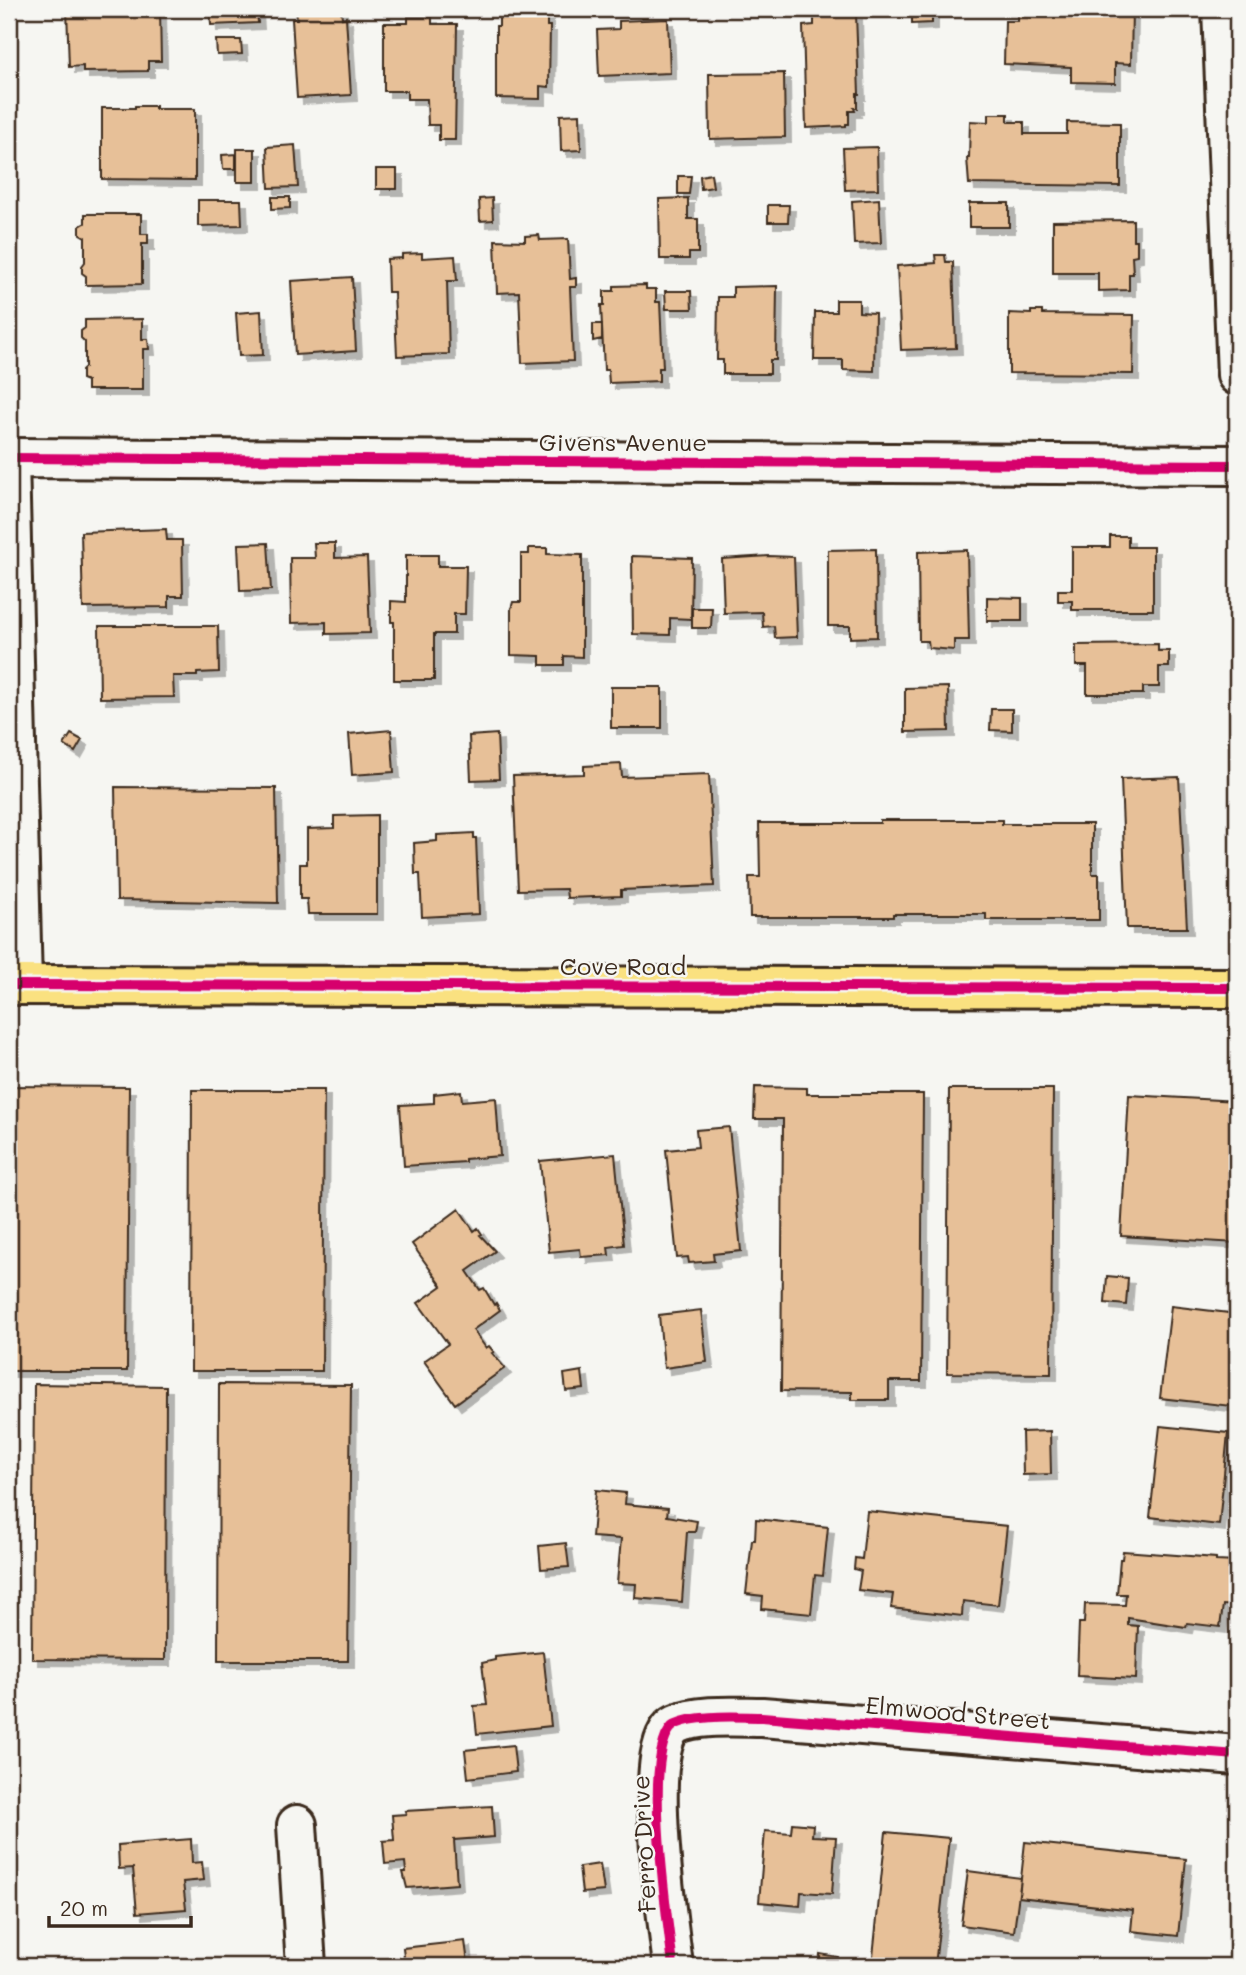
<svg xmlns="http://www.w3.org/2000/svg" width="1246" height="1975" font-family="Mali,sans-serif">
<defs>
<filter id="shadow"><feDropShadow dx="6" dy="6" stdDeviation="0" flood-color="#0004"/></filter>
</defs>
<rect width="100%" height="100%" fill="#f6f6f2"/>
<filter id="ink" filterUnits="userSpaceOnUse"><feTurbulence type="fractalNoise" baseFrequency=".0143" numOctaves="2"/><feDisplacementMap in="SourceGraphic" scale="14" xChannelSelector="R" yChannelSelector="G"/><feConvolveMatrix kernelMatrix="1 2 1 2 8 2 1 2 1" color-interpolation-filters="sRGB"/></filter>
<g filter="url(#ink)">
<path fill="#e7c098" stroke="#3b2a1e" stroke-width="2" filter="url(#shadow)" d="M67,9H160L161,61H148V71L83,72V66L69,67Z
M210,9H257L258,23L211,25Z
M296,9H341L342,18L346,17L351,95L297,98L292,19H297Z
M499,9H547V26H550L549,87L540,86V99L496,98V26H499Z
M912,9H932V23L912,24Z
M1018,9H1132L1131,64L1115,63V83L1071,82V67L1004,64L1005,21H1018Z
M856,14L859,94H857V108H854L855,111H849V124H846V126L806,128L803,26L814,25V16Z
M408,17H432V24H457L455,140H439V125H428L427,99H407V91H384V23H408Z
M668,19L670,73L599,76L597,30L619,29V21Z
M216,40H241L242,54L217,55Z
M784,73L785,137L710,139L709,74Z
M135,106H155V109H195V180L102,179V108H135Z
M580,114L581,150L561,151L560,115Z
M989,114H1008V122H1024V134H1067V122L1120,123V186L969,184L967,158H969L970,121L989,122Z
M295,145L298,187L269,188L267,147Z
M877,147L878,189L845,190L843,148Z
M237,149H255V182H237Z
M236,154V169H223L222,155Z
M376,169H397V189H376Z
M711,174L713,187L701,189L700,176Z
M678,176H691L689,194H678Z
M272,197H290V208L272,209Z
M492,198L493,220L480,221L479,199Z
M688,198V219H698V253H689V259H660L659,199Z
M879,199L881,243L854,244L852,201Z
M198,200H241L242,225L198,226Z
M969,203H1009V227H969Z
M768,205H789L788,222H768Z
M85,214H141V234H148V244H142V284L86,285V276L82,273V266L85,262V237L80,234V226L85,223Z
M1133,220V240H1137V255L1132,256L1133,274H1129V290L1098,291V273H1053V221Z
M539,235L540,240L568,239L570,279L576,278V287H570L573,361L522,363L519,292L497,293L495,240L525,241V236Z
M422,253V258L455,256L457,281H447L449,354L397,356L394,292H388L387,259L402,258V254Z
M935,255H945L946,262H953L956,348L901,350L897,266L936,263Z
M352,277L356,351L295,355L291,281Z
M646,285V289H656V302H660L663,368H659V381L609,383L608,370H604L601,305H604V291H614V286Z
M777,286L776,360H770V374H723V360H717L718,297H733V287Z
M665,291H691L692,309H666Z
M836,300H859V312L875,313L874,371L843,370V360H814L815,312H836Z
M261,311L263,355L239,356L236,313Z
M1031,311H1042V314L1134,315L1133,374L1009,373V313L1031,314Z
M142,319V339H148L149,349H143V390H87V381L82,379V370L85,367V342L81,338V331L85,328V320Z
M593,324H602V339L593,341Z
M166,529L167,540H182L183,596H169V607L83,608L81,532Z
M1110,536H1128V547H1153V610H1072V601H1058V590H1072V547H1110Z
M268,543L271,590L240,591L238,544Z
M314,543H335V558L367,557L370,633L326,634V622L291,623L290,558H315Z
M529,548H547V554L582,555V657L564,656V665H540V656L511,655V609L513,602H521V554H529Z
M876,549L877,637L850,638V626H828V550Z
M967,550L969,640H954V650L929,648L928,641H919L918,552Z
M406,555H438V566H466L465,614H454V634H434V680H394V622H391V601L406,602Z
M632,556L692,558L691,619L670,618V635L633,634Z
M769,556L794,557L797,637L775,638L774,626L763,627L762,612L724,613L722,559Z
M987,597L1022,598V621H987Z
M692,608H712L711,628H692Z
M99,626H218L219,672L197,673V676H173L174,697L100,698Z
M1158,644V651H1169V667H1159V687H1143V694H1087V666H1076V645Z
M611,687H662V728H611Z
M948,687L949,731L905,732V688Z
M991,709H1012V731L990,730Z
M391,730L394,772L352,775L349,734Z
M71,734L82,740L75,752L64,745Z
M497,734L499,779L471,780L469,736Z
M621,764L622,777L709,774L714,886L621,890V896L567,898L566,889L518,890L513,776L584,774V766Z
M1179,777L1187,928H1127L1121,779Z
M115,787L276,788L278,903L117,900Z
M377,815V914H308L307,899H300V864H307V829L334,828V816Z
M880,820H1002V824H1092V874H1099V920H986V914H893V917H750L749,877H760L759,823H880Z
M474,833V838H476L479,914L422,917L420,874H415L414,843L437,841V835Z
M9,1086L129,1087L127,1371H9Z
M755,1087L807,1088V1094H923L921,1381H889V1400H852V1392L781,1391L783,1119H754Z
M949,1089H1053L1051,1374L947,1373Z
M192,1090H324L322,1371H191Z
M461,1091L462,1101L496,1098L500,1156L465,1159V1162L404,1166L400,1105L434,1103V1094Z
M1129,1095L1237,1101V1243L1121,1236Z
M729,1127L741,1251L713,1254L714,1261L689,1263L688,1257L677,1258L666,1150L698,1147L696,1130Z
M615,1154L624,1245L608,1247L609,1255L581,1257L580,1249L549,1252L540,1161Z
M459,1209L474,1231L478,1228L482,1234L480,1235L495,1251L467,1271L480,1290L484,1288L494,1305L496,1303L500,1310L473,1330L486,1348L489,1346L494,1352L492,1353L505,1368L455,1404L424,1361L448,1344L418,1303L442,1286L412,1244Z
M1107,1276L1128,1278L1126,1305L1105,1303Z
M1171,1306L1237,1314V1345L1231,1406L1160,1398Z
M701,1310L707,1362L664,1368L659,1315Z
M582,1371L584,1389L566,1391L564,1374Z
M34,1384L166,1386L165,1660L32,1659Z
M219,1384L351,1385L348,1661H218Z
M1160,1426L1228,1433L1219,1525L1150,1517Z
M1050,1431L1051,1474L1023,1475L1022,1432Z
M596,1490L626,1493L625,1504L668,1508L667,1516L697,1521L695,1532H687L682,1602L635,1598L636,1584L617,1583L621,1539L592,1537Z
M867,1511L1007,1526L998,1605L963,1601L962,1616L891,1608L893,1594L858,1590L861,1571L854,1569L855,1558L862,1559Z
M756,1519L828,1527L823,1576L815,1575L811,1614L762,1609L763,1596L746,1594L752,1540H755Z
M566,1543L569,1567L541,1569L539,1546Z
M1123,1551L1216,1558V1561L1237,1562L1235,1606L1223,1605L1220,1627L1187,1623L1186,1627L1128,1618V1625L1138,1626L1136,1679L1077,1676L1079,1623H1084L1085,1604L1125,1605L1126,1594H1117L1120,1559H1122Z
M543,1652L551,1726L477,1734L474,1706L487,1705L482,1663L495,1660V1657Z
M513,1745L516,1772L468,1778L465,1750Z
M492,1806L494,1837L454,1840L457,1884L407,1888L403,1872H406L405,1862L385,1864L383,1841L394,1840L392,1815L406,1814L405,1811Z
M792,1823L813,1825L812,1836L836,1837L832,1894L801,1892L800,1906L759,1902L765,1831L791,1833Z
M886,1832L949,1838L935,1966H872Z
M191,1839L192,1863L202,1862L204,1880L183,1882L186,1909L137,1913L133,1868L119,1869L118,1845Z
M1025,1842L1186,1859L1178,1936L1131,1931L1133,1910L1019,1897Z
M600,1864L604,1891L582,1893L579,1867Z
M968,1871L1021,1878L1014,1932L961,1925Z
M465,1941L468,1963L463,1964V1966H405L403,1948Z
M820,1954L838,1957L836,1966H819Z
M191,1961L192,1965L200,1964V1966H141Z"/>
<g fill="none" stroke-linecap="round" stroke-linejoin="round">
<defs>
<path id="minor" d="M1222,9L1237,375
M9,458L1237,465
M9,460L22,985
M297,1825L306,1966
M673,1966C669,1927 639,1742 676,1724C698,1714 738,1717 762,1717L1237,1755"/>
<path id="major" d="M9,985L1237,988"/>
</defs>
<use href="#minor" stroke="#3b2a1e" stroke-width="44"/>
<use href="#major" stroke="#3b2a1e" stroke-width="44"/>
<use href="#minor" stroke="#f6f6f2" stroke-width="38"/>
<use href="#major" stroke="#fae180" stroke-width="38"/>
<defs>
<path id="cycleway" d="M9,458L1237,465
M9,985L1237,988
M673,1966C669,1927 639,1742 676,1724C698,1714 738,1717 762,1717L1237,1755"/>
</defs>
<use href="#cycleway" stroke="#f6f6f2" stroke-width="15"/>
<use href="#cycleway" stroke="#d6006c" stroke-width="10"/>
</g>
</g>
<g text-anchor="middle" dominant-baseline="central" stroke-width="5" stroke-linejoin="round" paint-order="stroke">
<g font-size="24" fill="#3b2a1e" stroke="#f6f6f2">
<text x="623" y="441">Givens Avenue</text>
<text x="623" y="965">Cove Road</text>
<text transform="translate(958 1712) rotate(5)">Elmwood Street</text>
<text transform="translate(643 1844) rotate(-93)">Ferro Drive</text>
</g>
</g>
<rect width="1246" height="1975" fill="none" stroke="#f6f6f2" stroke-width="35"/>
<rect x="18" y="18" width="1211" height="1940" fill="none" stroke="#3b2a1e" stroke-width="2.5" filter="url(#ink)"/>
<path d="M49 1916v10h142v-10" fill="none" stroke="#3b2a1e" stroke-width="3.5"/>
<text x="60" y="1916" font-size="21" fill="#3b2a1e" stroke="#f6f6f2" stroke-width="5" paint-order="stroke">20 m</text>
</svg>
